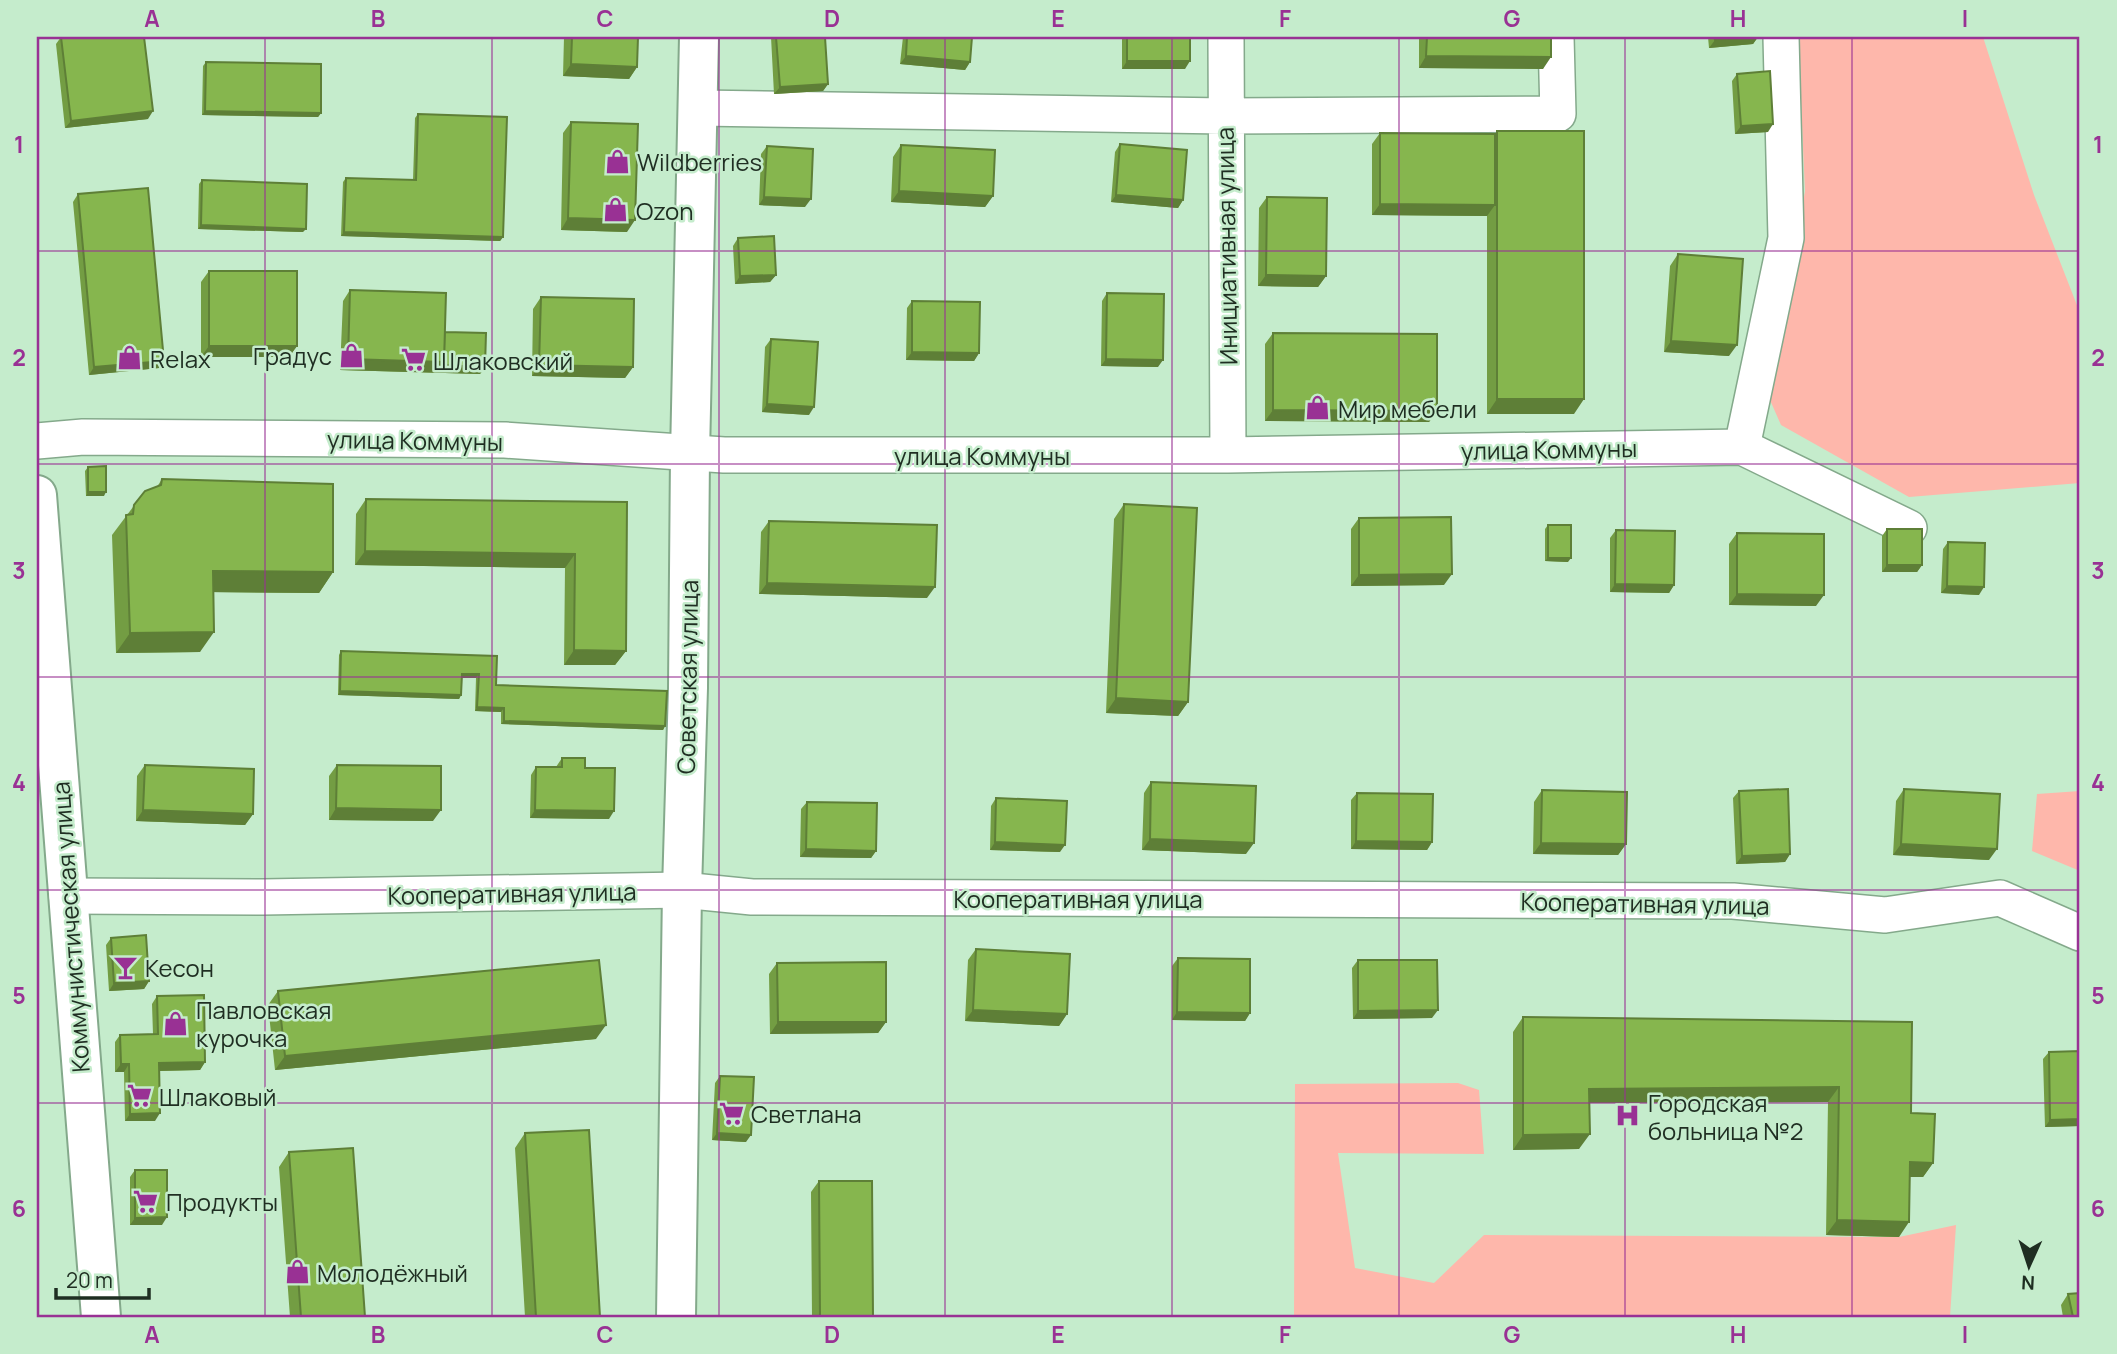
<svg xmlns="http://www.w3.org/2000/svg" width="2117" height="1354" font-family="Manrope,sans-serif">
<rect width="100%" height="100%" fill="#c5eccc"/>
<path fill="#feb7ab" d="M1798,37H1983L2034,195L2080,313V483L1909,497L1781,425L1770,400L1805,191Z
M2080,791V871L2032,851L2037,794Z
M1458,1083L1479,1090L1484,1154L1338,1153L1355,1268L1434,1283L1484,1235L1899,1237L1956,1225L1950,1317H1294L1295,1084Z"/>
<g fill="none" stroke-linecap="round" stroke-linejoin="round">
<defs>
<path id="minor" d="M1226,37L1228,455
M699,108L1225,116L1558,114L1556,37
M37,441L83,437L505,440L724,455H1228L1742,447L1909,528
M1742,447L1786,238L1781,37
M67,896L263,897L682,890L752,897L1733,901L1885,915L2000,898L2080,933"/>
<path id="tertiary" d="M676,1317L682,890L688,688L690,455L699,37"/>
<path id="secondary" d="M37,495L101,1317"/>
</defs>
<use href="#minor" stroke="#84a98b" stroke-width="38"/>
<use href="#tertiary" stroke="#84a98b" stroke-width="42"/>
<use href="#secondary" stroke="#84a98b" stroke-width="42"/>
<use href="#minor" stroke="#fff" stroke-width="35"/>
<use href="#tertiary" stroke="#fff" stroke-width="38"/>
<use href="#secondary" stroke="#fff" stroke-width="38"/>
</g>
<path fill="#739d43" d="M61,37L148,119L65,128L56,44Z
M564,37H638L637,67L629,79L563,76Z
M771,37H825L828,84L823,91L774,94Z
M903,37H972L970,62L965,70L900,64Z
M1122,37H1190L1185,69H1122Z
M1419,37H1551L1543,69L1419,68Z
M1708,37H1758L1753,44L1709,48Z
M206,62L321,113L318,117L202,115L203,66Z
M1737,74L1768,132L1735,134L1732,81Z
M418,114L503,237L500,241L341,236L343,182L346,178L413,180L415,118Z
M571,122L627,232L561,230L563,133Z
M1497,131L1574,414H1487V216L1372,215V144L1380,133L1495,134Z
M1120,144L1183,200L1178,208L1111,202L1115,152Z
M901,145L993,196L985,207L891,202L893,157Z
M767,146L805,207L759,205L761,154Z
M202,180L303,232L198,229L199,184Z
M78,194L159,368L89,375L73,202Z
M1267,197L1326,276L1318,287L1258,286L1259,208Z
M738,238L776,275L770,282L735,284L733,246Z
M1678,254L1729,356L1664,352L1670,266Z
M209,271L297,346L289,357H201V282Z
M350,290L445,332L485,367L480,374L340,370L343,301Z
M1107,293L1158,367L1101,366L1102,301Z
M541,297L633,367L625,378L532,376L533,309Z
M912,301L979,353L974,361L906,360L907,308Z
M1273,333L1437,411L1429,422L1265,421V344Z
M771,339L809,415L762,412L765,347Z
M88,467L104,496H86L85,471Z
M162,479L333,572L319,593L214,592L200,652L116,653L112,535L145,491L157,487Z
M366,499L627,502L626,651L615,665H564L565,568L355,565L356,514Z
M1124,504L1188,702L1178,716L1106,713L1114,519Z
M1359,518L1444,585L1351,586V529Z
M769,521L927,598L759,594L761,532Z
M1548,525L1568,562L1545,561V529Z
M1887,529L1922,565L1917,572H1882V536Z
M1616,530L1674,585L1669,593L1610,592V538Z
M1737,533L1816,606L1729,605V544Z
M1948,542L1979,595L1941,593L1943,549Z
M341,651L497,656L496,685L665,726L663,730L501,724V712L475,711L476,678H462L461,695L459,699L338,695L339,655Z
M562,758L585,768L609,819L530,818L531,775L536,767H556Z
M145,765L253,814L245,825L136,821L137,776Z
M337,765L433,821L329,820V776Z
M1151,782L1246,854L1142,850L1144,793Z
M1904,789L1989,860L1893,855L1896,801Z
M1542,790L1626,844L1618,855L1533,854L1534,802Z
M1739,791L1790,854L1785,862L1736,864L1733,798Z
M1357,793L1432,842L1427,850L1351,849V800Z
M996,798L1060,852L990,850L991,806Z
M807,802L876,851L871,858L800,857L801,809Z
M111,938L149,981L144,989L109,991L106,945Z
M976,949L1067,1014L1059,1026L965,1021L968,960Z
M1178,958L1250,1013L1245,1021L1172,1020V966Z
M1358,960L1432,1018L1353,1019L1352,968Z
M777,963L886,1022L878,1033L770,1034L769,974Z
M278,991L596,1039L275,1070L268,1005Z
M157,996L205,1062L200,1070L159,1071L155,1121H125L124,1072H115V1042L120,1035L153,1034L152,1004Z
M1523,1017L1912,1022L1911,1113L1933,1163L1923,1177H1910L1899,1237L1826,1235L1828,1102L1589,1103L1579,1149L1513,1150V1032Z
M2080,1051V1126L2045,1127L2043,1059L2049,1052Z
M720,1076L746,1142L712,1140L715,1083Z
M525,1133L600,1317H525L515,1148Z
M289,1152L365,1317H290L279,1167Z
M135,1170L162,1225H130V1177Z
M819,1181L873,1317H812L811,1192Z
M2068,1294L2080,1317H2063L2061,1305Z"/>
<path fill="#5e7f37" d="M1750,37H1758L1753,44L1709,48L1715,40Z
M906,56L970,62L965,70L900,64Z
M1426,56L1551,57L1543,69L1419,68Z
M1127,61H1190L1185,69H1122Z
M571,64L637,67L629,79L563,76Z
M828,84L823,91L774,94L780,87Z
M153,111L148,119L65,128L71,121Z
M205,111L321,113L318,117L202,115Z
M1773,124L1768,132L1735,134L1741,126Z
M899,191L993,196L985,207L891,202Z
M1116,195L1183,200L1178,208L1111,202Z
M764,197L811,199L805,207L759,205Z
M1380,204L1495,205L1487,216L1372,215Z
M568,218L635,220L627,232L561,230Z
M201,225L306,229L303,232L198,229Z
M344,232L503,237L500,241L341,236Z
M776,275L770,282L735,284L740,276Z
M1266,275L1326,276L1318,287L1258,286Z
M1671,341L1737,345L1729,356L1664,352Z
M209,346H297L289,357H201Z
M912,352L979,353L974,361L906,360Z
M348,359L444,362L485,367L480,374L340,370Z
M1106,359L1163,360L1158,367L1101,366Z
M164,361L159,368L89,375L94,367Z
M539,365L633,367L625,378L532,376Z
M1497,399H1584L1574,414H1487Z
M767,404L814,407L809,415L762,412Z
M1273,410L1437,411L1429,422L1265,421Z
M88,492H106L104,496H86Z
M365,551L575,554L565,568L355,565Z
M1548,558H1571L1568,562L1545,561Z
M1887,565H1922L1917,572H1882Z
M213,571L333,572L319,593L199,592Z
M1452,574L1444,585L1351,586L1359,575Z
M767,583L935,587L927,598L759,594Z
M1615,584L1674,585L1669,593L1610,592Z
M1947,586L1984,587L1979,595L1941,593Z
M1737,594L1824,595L1816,606L1729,605Z
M214,632L200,652L116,653L130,633Z
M574,650L626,651L615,665H564Z
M462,674H479L476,678H459Z
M340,691L461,695L459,699L338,695Z
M1116,698L1188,702L1178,716L1106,713Z
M477,707L504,708L501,712L475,711Z
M504,721L665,726L663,730L501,724Z
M336,808L441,810L433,821L329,820Z
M143,810L253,814L245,825L136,821Z
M535,810L614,811L609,819L530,818Z
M1150,839L1254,843L1246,854L1142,850Z
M1356,841L1432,842L1427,850L1351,849Z
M995,842L1065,845L1060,852L990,850Z
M1541,843L1626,844L1618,855L1533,854Z
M1901,844L1997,849L1989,860L1893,855Z
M806,849L876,851L871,858L800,857Z
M1790,854L1785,862L1736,864L1742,856Z
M149,981L144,989L109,991L114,983Z
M973,1010L1067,1014L1059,1026L965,1021Z
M1438,1010L1432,1018L1353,1019L1358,1011Z
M1177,1012L1250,1013L1245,1021L1172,1020Z
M778,1022H886L878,1033L770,1034Z
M606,1025L596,1039L275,1070L285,1056Z
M205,1062L200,1070L154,1071L159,1063Z
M121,1064H129L124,1072H115Z
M1839,1087L1828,1102L1579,1103L1589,1089Z
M160,1113L155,1121H125L130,1114Z
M2080,1119V1126L2045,1127L2050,1120Z
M717,1133L751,1135L746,1142L712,1140Z
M1590,1134L1579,1149L1513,1150L1523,1135Z
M1910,1162L1933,1163L1923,1177H1900Z
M167,1217L162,1225H130L135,1218Z
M1837,1220L1909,1222L1899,1237L1826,1235Z"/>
<path fill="#86b64e" stroke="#5e7f37" stroke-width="2" d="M61,37H144L153,111L71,121Z
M572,37H638L637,67L571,64Z
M776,37H825L828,84L780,87Z
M907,37H972L970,62L906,56Z
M1127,37H1190V61H1127Z
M1427,37H1551V57L1426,56Z
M1714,37H1750L1715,40Z
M206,62L321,64V113L205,111Z
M1770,71L1773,124L1741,126L1737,74Z
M418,114L507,117L503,237L344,232L346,178L416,180Z
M571,122L638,124L635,220L568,218Z
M1497,131H1584V399H1497Z
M1380,133L1495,134V205L1380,204Z
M1120,144L1187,150L1183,200L1116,195Z
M901,145L995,150L993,196L899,191Z
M767,146L813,149L811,199L764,197Z
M202,180L307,184L306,229L201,225Z
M148,188L164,361L94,367L78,194Z
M1267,197L1327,198L1326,276L1266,275Z
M774,236L776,275L740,276L738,238Z
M1678,254L1743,259L1737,345L1671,341Z
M209,271H297V346H209Z
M350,290L446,293L444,362L348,359Z
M1107,293L1164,294L1163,360L1106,359Z
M541,297L634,299L633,367L539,365Z
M912,301L980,302L979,353L912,352Z
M445,332L486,333L485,367L441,365L444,362Z
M1273,333L1437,334V411L1273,410Z
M771,339L818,342L814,407L767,404Z
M106,466V492H88V467Z
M162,479L333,484V572L213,571L214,632L130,633L126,515L133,514L134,505L145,491L161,485Z
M366,499L627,502L626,651L574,650L575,554L365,551Z
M1124,504L1197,508L1188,702L1116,698Z
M1451,517L1452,574L1359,575V518Z
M769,521L937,525L935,587L767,583Z
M1548,525H1571V558H1548Z
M1887,529H1922V565H1887Z
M1616,530L1675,531L1674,585L1615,584Z
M1737,533L1824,534V595L1737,594Z
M1948,542L1985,543L1984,587L1947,586Z
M341,651L497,656L496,685L667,691L665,726L504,721V708L477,707L479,674H462L461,695L340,691Z
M562,758H585V768H615L614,811L535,810L536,767H562Z
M145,765L254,769L253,814L143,810Z
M337,765L441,766V810L336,808Z
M1151,782L1256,786L1254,843L1150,839Z
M1788,789L1790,854L1742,856L1739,791Z
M1904,789L2000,794L1997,849L1901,844Z
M1542,790L1627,792L1626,844L1541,843Z
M1357,793L1433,794L1432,842L1356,841Z
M996,798L1067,801L1065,845L995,842Z
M807,802L877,803L876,851L806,849Z
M146,935L149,981L114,983L111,938Z
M976,949L1070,954L1067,1014L973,1010Z
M1178,958L1250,959V1013L1177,1012Z
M599,960L606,1025L285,1056L278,991Z
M1358,960H1437L1438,1010L1358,1011Z
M886,962V1022H778L777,963Z
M204,995L205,1062L159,1063L160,1113L130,1114L129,1064H121L120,1035L158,1034L157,996Z
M1523,1017L1912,1022L1911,1113L1935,1114L1933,1163L1910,1162L1909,1222L1837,1220L1839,1087L1589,1089L1590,1134L1523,1135Z
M2080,1051V1119L2050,1120L2049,1052Z
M720,1076L754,1077L751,1135L717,1133Z
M589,1130L600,1317H536L525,1133Z
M353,1148L365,1317H301L289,1152Z
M135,1170H167V1217L135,1218Z
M819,1181H872L873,1317H820Z
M2080,1293V1317H2073L2068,1294Z"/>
<path fill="none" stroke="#993194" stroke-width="2" stroke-opacity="0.55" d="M265,37V1317M492,37V1317M719,37V1317M945,37V1317M1172,37V1317M1399,37V1317M1625,37V1317M1852,37V1317M37,251H2080M37,464H2080M37,677H2080M37,890H2080M37,1103H2080"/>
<defs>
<symbol id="shop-bare" viewBox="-9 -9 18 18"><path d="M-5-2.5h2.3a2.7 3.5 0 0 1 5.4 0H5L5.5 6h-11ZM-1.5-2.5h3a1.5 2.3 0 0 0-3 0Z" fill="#993194" stroke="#c5eccc" stroke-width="2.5" paint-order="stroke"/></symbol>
<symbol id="supermarket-bare" viewBox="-9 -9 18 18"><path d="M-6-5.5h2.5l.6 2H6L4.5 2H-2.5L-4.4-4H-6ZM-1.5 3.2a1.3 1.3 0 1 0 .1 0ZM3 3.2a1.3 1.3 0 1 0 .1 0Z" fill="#993194" stroke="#c5eccc" stroke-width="2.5" paint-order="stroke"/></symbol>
<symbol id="bar-bare" viewBox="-9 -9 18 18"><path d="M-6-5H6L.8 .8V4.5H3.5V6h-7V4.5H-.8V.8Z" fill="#993194" stroke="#c5eccc" stroke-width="2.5" paint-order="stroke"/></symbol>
<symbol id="hospital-bare" viewBox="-9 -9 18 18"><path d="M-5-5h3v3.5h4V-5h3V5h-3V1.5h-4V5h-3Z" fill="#993194" stroke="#c5eccc" stroke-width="2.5" paint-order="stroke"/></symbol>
</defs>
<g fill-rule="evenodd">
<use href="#shop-bare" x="600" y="144" width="35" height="35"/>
<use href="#shop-bare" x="598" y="192" width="35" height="35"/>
<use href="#shop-bare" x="334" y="338" width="35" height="35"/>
<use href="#shop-bare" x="112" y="340" width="35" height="35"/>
<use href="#supermarket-bare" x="396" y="342" width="35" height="35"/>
<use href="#shop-bare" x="1300" y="390" width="35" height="35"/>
<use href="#bar-bare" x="108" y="950" width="35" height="35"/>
<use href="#shop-bare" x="158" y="1006" width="35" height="35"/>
<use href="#supermarket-bare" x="122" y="1078" width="35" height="35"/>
<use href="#supermarket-bare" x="714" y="1096" width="35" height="35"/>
<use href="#hospital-bare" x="1610" y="1098" width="35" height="35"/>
<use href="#supermarket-bare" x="128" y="1184" width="35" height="35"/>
<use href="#shop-bare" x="280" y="1254" width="35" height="35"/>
</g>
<g text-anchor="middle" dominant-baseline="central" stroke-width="5" stroke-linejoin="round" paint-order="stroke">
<g font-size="24" fill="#1f2e22" stroke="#c5eccc" text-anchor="start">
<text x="637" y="161">Wildberries</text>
<text x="636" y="210">Ozon</text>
<text x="332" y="355" text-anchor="end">Градус</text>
<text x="150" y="358">Relax</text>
<text x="433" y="360">Шлаковский</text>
<text x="1338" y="408">Мир мебели</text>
<text x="145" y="967">Кесон</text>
<text x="196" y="1009">Павловская<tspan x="196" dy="28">курочка</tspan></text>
<text x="159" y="1096">Шлаковый</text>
<text x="1648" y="1102">Городская<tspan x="1648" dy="28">больница №2</tspan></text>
<text x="751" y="1113">Светлана</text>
<text x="166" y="1201">Продукты</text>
<text x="317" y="1272">Молодёжный</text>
</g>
<g font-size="24" fill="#1f2e22" stroke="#c5eccc">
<text transform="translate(1226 246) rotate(-91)">Инициативная улица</text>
<text transform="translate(415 440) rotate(1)">улица Коммуны</text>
<text transform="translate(1549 449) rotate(-1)">улица Коммуны</text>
<text x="982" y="455">улица Коммуны</text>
<text transform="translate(687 677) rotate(-89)">Советская улица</text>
<text transform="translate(512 893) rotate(-1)">Кооперативная улица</text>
<text x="1078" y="898">Кооперативная улица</text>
<text transform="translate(1645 903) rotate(1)">Кооперативная улица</text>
<text transform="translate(70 927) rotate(-94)">Коммунистическая улица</text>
</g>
</g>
<rect width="2117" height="1354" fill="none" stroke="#c5eccc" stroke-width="77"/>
<g transform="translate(2029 1266) rotate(183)" stroke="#c5eccc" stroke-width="5" paint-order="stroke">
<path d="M0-5L12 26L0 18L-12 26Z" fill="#1f2e22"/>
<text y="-10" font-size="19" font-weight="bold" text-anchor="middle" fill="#1f2e22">N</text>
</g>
<path d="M56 1288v10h93v-10" fill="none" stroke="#1f2e22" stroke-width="3.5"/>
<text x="66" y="1288" font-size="21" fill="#1f2e22" stroke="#c5eccc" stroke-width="5" paint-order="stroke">20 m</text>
<rect x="38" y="38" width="2040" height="1278" fill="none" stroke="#993194" stroke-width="2.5"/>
<g font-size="23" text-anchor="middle" font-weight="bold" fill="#993194">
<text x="152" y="27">A</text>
<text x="378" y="27">B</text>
<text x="605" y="27">C</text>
<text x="832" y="27">D</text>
<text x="1058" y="27">E</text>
<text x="1285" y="27">F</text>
<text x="1512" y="27">G</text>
<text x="1738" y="27">H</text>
<text x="1965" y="27">I</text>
<text x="19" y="153">1</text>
<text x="2098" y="153">1</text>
<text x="19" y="366">2</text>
<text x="2098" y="366">2</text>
<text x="19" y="579">3</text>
<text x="2098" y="579">3</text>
<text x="19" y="791">4</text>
<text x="2098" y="791">4</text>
<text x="19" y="1004">5</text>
<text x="2098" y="1004">5</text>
<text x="19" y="1217">6</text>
<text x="2098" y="1217">6</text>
<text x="152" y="1343">A</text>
<text x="378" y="1343">B</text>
<text x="605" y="1343">C</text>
<text x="832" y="1343">D</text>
<text x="1058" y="1343">E</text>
<text x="1285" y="1343">F</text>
<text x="1512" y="1343">G</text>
<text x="1738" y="1343">H</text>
<text x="1965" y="1343">I</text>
</g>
</svg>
